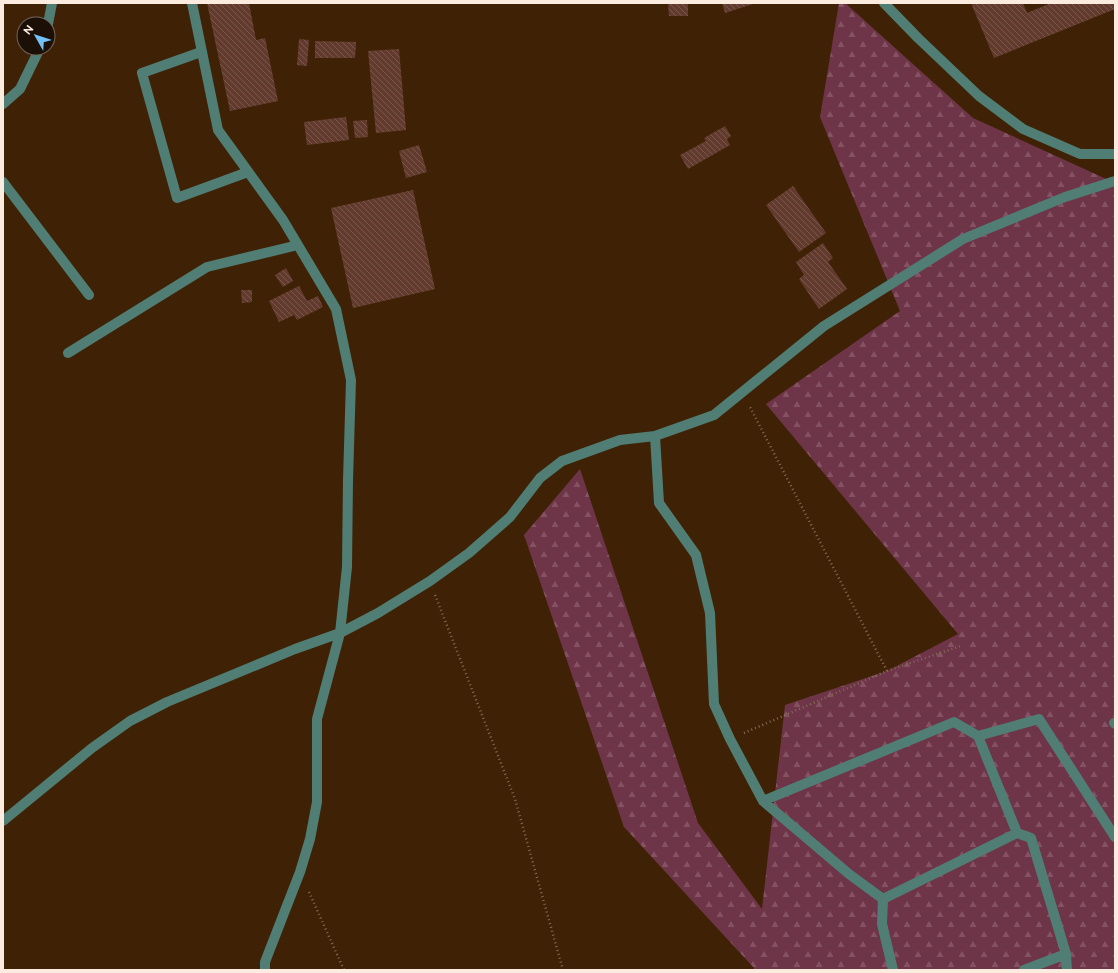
<svg xmlns="http://www.w3.org/2000/svg" width="1118" height="973" font-family="Raleway,sans-serif">
<defs>
<pattern id="forest-firs" width="22" height="20" patternUnits="userSpaceOnUse"><rect width="22" height="20" fill="#6e3448"/><path d="M5 1l3.5 6h-7zM16 11l3.5 6h-7z" fill="#845262"/></pattern>
<pattern id="building-back-hatch" width="6" height="6" patternUnits="userSpaceOnUse"><rect width="6" height="6" fill="#623b2e"/><path d="M-1 5l2 2M0 0l6 6M5-1l2 2" fill="none" stroke="#79584c"/></pattern>
</defs>
<rect width="100%" height="100%" fill="#3f2206"/>
<path fill="url(#forest-firs)" d="M839,3H845L973,118L1115,183V970H753L754,968L624,827L524,535L580,469L698,823L762,909L785,705L887,671L958,634L766,404L900,311L820,117Z"/>
<path fill="url(#building-back-hatch)" d="M207,3H249L256,40L265,38L278,101L230,111Z
M668,3H688V16H669Z
M722,3H756L725,13Z
M971,3H1023L1027,13L1051,3H1115V9L994,58Z
M299,39L309,40L307,66L297,65Z
M315,41L356,42L355,58H315Z
M399,49L406,130L376,133L368,51Z
M346,117L349,140L307,145L304,122Z
M367,120L368,137L355,138L353,121Z
M725,126L731,136L727,139L730,145L688,169L680,155L706,141L704,138Z
M419,145L427,172L406,178L399,151Z
M793,186L826,233L799,252L766,205Z
M413,190L435,289L353,308L331,208Z
M823,243L833,258L828,262L847,289L819,309L799,279L804,275L796,262Z
M286,268L293,281L283,287L275,275Z
M299,286L307,301L318,296L323,307L297,320L294,315L279,322L269,301Z
M241,290H252V302L242,303Z"/>
<g fill="none" stroke-linecap="round" stroke-linejoin="round">
<path stroke="#836b55" stroke-width="2.5" stroke-dasharray="1 3" stroke-linecap="butt" d="M435,595L515,799L563,970
M887,671L961,646
M744,733L887,671L750,407
M309,892L344,970"/>
<path stroke="#507e74" stroke-width="10" d="M192,3L218,130L283,220L336,309L351,380L348,480L347,567L340,633L317,719V802L310,839L300,872L265,962V970
M884,3L918,38L979,96L1023,129L1080,154H1115
M48,24L52,3
M201,52L142,73L177,198L248,172
M3,104L20,89L40,48
M3,182L89,295
M68,353L207,267L298,245
M655,436L659,503L696,555L710,613L714,704L730,739L763,801L849,874L883,899L882,924L893,970
M1114,723L1115,724
M978,736L1017,833L1031,838L1066,954L1067,970
M763,801L954,722L978,736L1039,719L1115,837
M3,821L92,748L130,721L167,702L295,649L340,633L378,613L430,581L469,553L510,517L540,478L562,461L620,440L655,436L714,415L824,326L963,239L1065,197L1115,181
M883,899L1017,833
M1024,970L1066,954"/>
</g>
<rect width="1118" height="973" fill="none" stroke="#fcece0" stroke-width="8"/>
<g transform="translate(36 36) rotate(309)"><circle r="19" fill="#1c0f05" stroke="#76675d"/>
<path d="M0-3L7 15L0 10L-7 15Z" fill="#73c1f6"/>
<text y="-6" font-size="11" font-weight="bold" text-anchor="middle" fill="#fcece0">N</text>
</g>
</svg>
